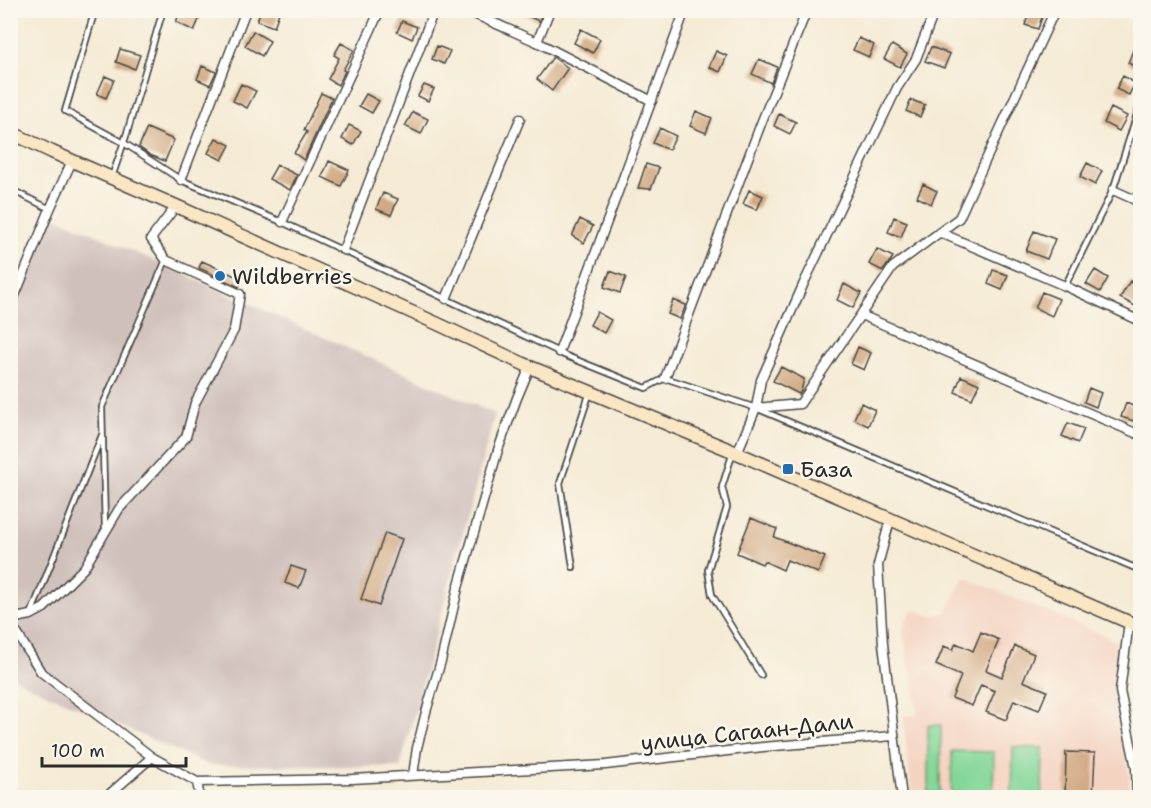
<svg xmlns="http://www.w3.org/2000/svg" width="1151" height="808" font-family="'Shantell Sans',sans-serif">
<rect width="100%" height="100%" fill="#fbf7ec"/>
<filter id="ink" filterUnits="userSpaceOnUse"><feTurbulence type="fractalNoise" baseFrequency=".0167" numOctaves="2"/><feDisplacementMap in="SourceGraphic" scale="12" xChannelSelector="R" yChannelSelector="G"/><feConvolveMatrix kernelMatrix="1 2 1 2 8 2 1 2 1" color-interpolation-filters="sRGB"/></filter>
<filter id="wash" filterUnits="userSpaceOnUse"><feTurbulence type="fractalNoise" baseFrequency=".008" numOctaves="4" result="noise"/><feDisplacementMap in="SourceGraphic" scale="24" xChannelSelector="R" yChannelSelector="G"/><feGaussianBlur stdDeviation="1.35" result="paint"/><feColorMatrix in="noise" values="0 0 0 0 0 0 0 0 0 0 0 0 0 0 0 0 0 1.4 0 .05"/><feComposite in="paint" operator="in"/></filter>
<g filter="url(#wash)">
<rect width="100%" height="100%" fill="#f5ebd5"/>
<path fill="#f4d3c1" d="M964,577L1117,641L1116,695L1129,776L1130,797H912L903,716L918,715L903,631L906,621L913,610L933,616L946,613Z"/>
<path fill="#d0c0bc" d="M54,216L495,414L400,767L209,765L34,688L11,676V319Z"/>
<path fill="#84d799" stroke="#588162" stroke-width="1.5" d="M928,725H941L940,797H928Z
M1013,747L1043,748L1042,795H1012Z
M952,751L994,752L993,797H951Z"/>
<g id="blocks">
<path fill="#d1a982" d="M181,10H203L194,31L176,22Z
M261,10H280L274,27L257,21Z
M514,10H543L539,21Z
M1030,10L1043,14L1038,29L1025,25Z
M402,21L417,27L412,39L397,32Z
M581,29L600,39L593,53L574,43Z
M253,31L270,41L262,56L245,46Z
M859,38L874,45L869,57L853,50Z
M341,43L354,50L343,70L345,71L338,85L328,79L339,58L334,55Z
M892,45L907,54L900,67L884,59Z
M437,46L450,51L444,64L432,59Z
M931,47L950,54L944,68L925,61Z
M120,49L140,55L135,69L116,62Z
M1133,50L1140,53V69L1128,63Z
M716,51L727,56L720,72L709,67Z
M553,57L568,68L552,91L537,79Z
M759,59L777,67L771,83L752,74Z
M202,66L216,72L210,85L197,79Z
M105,76L114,80L106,98L97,94Z
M1123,76L1135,83L1129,95L1116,89Z
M241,84L256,91L247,108L233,101Z
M424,85L434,89L428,101L418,96Z
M321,93L332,98L304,160L294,153L307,132L304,130Z
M366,94L379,101L372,113L359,106Z
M911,100L925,105L920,117L906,111Z
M1111,108L1127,116L1119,131L1104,123Z
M696,111L712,118L706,133L690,126Z
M413,112L428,119L421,134L405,126Z
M779,114L796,122L790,134L774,126Z
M349,125L361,131L353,145L342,139Z
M147,128L174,140L165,161L150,155L139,147Z
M660,128L676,136L669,150L653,143Z
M216,138L230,145L222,160L208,153Z
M329,161L349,170L341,186L322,177Z
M1087,163L1102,171L1095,185L1080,177Z
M646,164L659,168L651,189L638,188Z
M277,165L297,175L290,190L269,179Z
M923,184L937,191L931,204L917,197Z
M749,190L763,196L757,210L743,204Z
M383,193L398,199L391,215L376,209Z
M894,217L907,222L901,237L888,232Z
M580,219L593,226L584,243L572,236Z
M1034,231L1055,239L1047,259L1026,251Z
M877,249L893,257L883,271L869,264Z
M202,261L242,279L239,287L199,268Z
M993,270L1008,275L1002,290L988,284Z
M1095,270L1108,278L1100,292L1086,284Z
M610,271L626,277L620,293L604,287Z
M1130,281L1140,287V296L1135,306L1120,298Z
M844,284L861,293L853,308L837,300Z
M1042,292L1059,299L1052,316L1035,308Z
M673,300L686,305L680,319L668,314Z
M597,312L611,320L604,333L590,325Z
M858,347L871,353L864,370L851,364Z
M781,367L804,379L801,391L799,394L773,381Z
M961,376L979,384L972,399L955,392Z
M1089,388L1101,393L1096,407L1084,402Z
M861,403L875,410L868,426L854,419Z
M1126,403L1138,408L1134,421L1121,417Z
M1068,423L1084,429L1078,443L1062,436Z
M751,518L777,529L774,537L825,557L818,573L787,560L783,570L764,561L762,564L737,553Z
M385,533L402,539L379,606L361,599Z
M291,566L306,571L299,588L285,583Z
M981,632L999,640L986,670L1002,677L1015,646L1034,654L1023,681L1047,691L1039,710L1014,700L1006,720L986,712L995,691L981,685L972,706L952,698L961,676L936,665L944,646L953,650L956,643L973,651Z
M1066,752L1095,753L1093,798H1065Z"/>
</g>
</g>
<g filter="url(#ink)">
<use href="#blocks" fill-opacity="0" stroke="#494844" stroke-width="1.5"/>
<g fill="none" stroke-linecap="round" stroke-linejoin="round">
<defs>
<path id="service" d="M95,10L65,111L124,143L181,180L282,222L559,352L564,355L646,388L665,378L756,408L1140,570
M112,177L127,133L163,10
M10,189L50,209
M1065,286L1113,190L1140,105
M733,452L722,487L727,507L708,570L712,595L761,675
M105,528L102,407L166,260
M573,567L560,483L590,392
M31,614L102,435"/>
<path id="minor" d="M465,10L537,42L652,101
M537,42L550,10
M181,180L246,10
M1113,190L1140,202
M282,222L380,10
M941,233L1065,286L1140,321
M343,250L434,10
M446,299L520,119
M10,308L50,209L72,161
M861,315L1140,435
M559,352L685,10
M665,378L762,121L807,10
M756,408L800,404L893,267L959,218L1055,10
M737,453L756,408L761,380L804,283L897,88L916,59L935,10
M890,520L878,565L883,644L902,798
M10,619L31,615L44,608L84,568L119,509L186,437L195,403L234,330L240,294L166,260L151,239L176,206
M10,622L41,672L152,757L197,782L352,779L605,765L763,747L893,736
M1129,622L1120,691L1136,768L1137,798
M413,775L417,748L426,712L441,661L458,588L498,450L517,398L530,367
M197,782L200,798
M10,796L14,798
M105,798L152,757"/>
<path id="secondary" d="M10,132L52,152L176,206L438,324L530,367L737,453L1140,627"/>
</defs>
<use href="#service" stroke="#494844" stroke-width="8"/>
<use href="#minor" stroke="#494844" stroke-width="11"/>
<use href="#secondary" stroke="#494844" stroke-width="15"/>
<use href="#service" stroke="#fff" stroke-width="4.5"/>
<use href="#minor" stroke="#fff" stroke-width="8"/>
<use href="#secondary" stroke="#fbe6c4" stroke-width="12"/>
</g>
</g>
<g fill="#1f6fb2" stroke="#fbf7ec" stroke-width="2">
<circle cx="220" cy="276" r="6"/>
<rect x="782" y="463" width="12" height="12" rx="3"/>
</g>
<g text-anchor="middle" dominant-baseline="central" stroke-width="5" stroke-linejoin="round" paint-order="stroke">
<g font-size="22" fill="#2b2b2b" stroke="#fbf7ec" text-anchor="start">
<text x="232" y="276">Wildberries</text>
<text x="800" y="469">База</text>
</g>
<g font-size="22" fill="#2b2b2b" stroke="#fbf7ec">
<text transform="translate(747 732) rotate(-6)">улица Сагаан-Дали</text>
</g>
</g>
<rect width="1151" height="808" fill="none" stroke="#fbf7ec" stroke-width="36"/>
<path d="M42 757v9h144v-9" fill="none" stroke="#2b2b2b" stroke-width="3"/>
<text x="51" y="757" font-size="18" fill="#2b2b2b" stroke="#fbf7ec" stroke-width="4.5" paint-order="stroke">100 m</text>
</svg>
